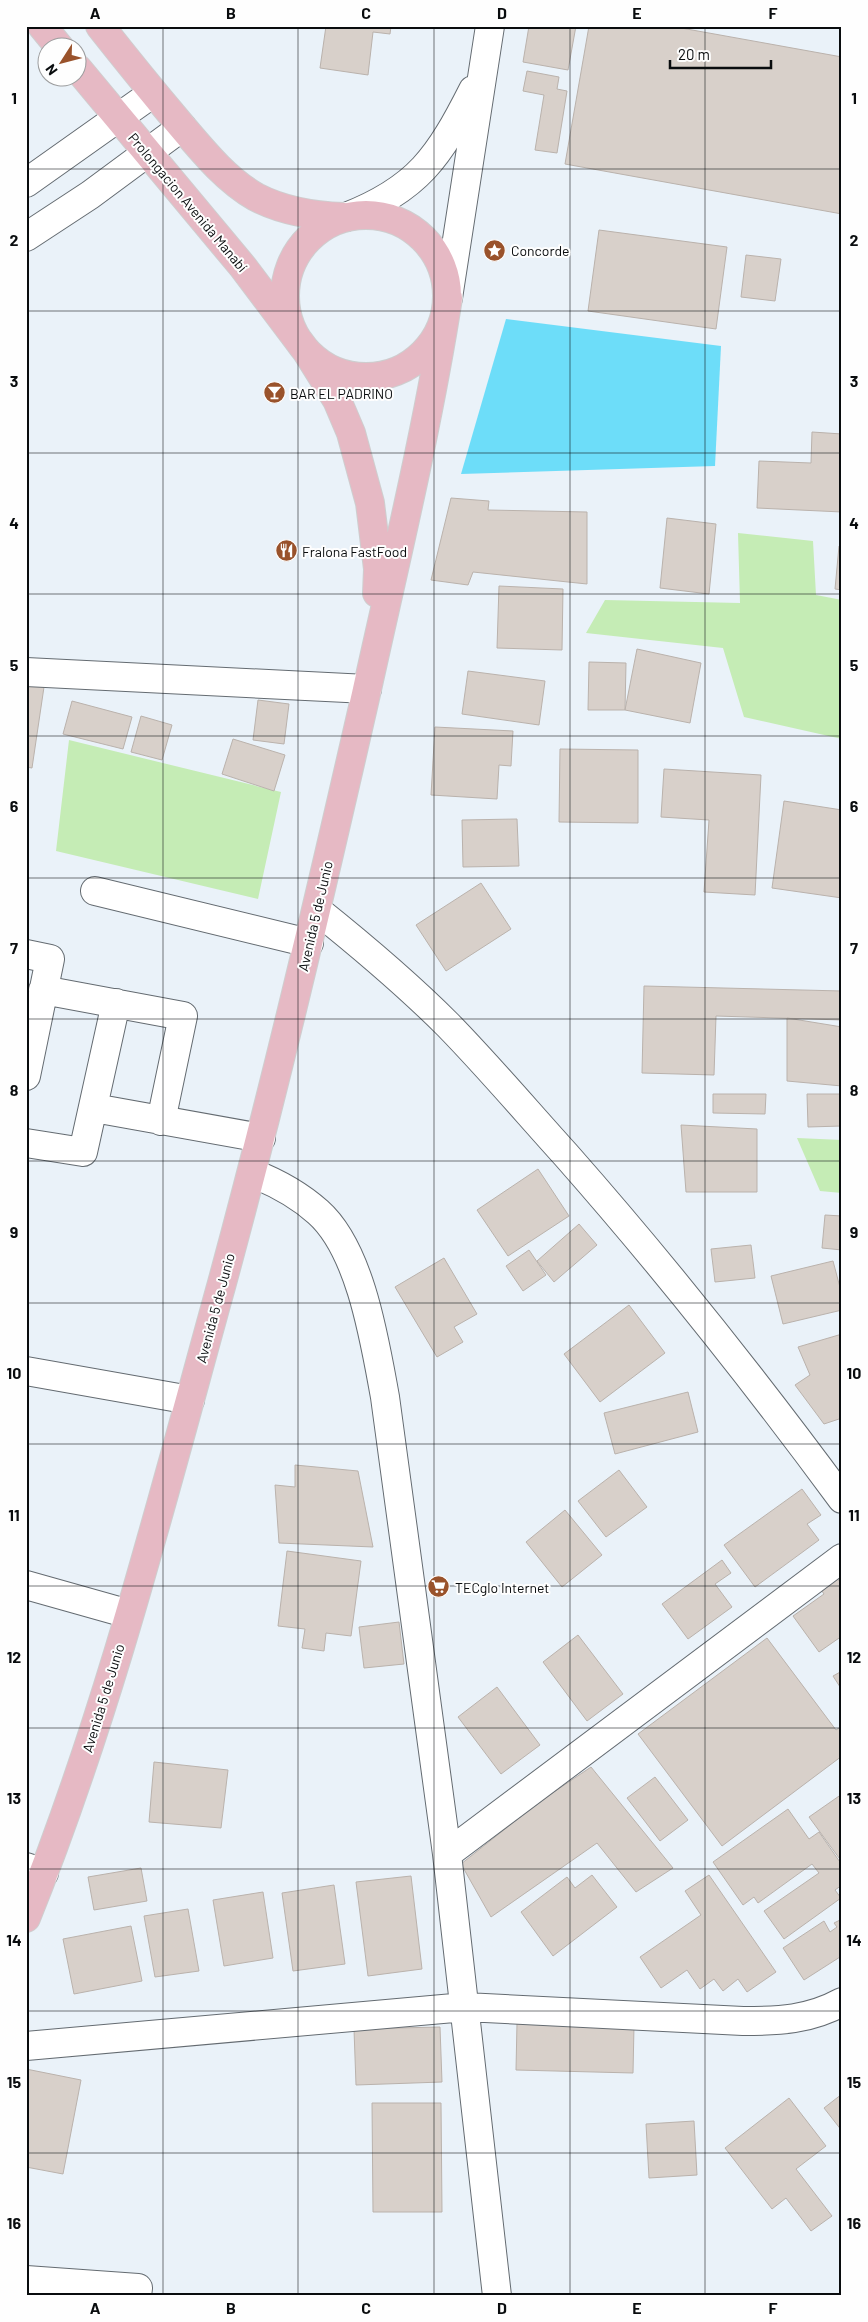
<svg xmlns="http://www.w3.org/2000/svg" width="868" height="2322" font-family="Barlow,sans-serif">
<rect width="100%" height="100%" fill="#eaf2f9"/>
<path fill="#c5ecb5" d="M738,533L813,541L816,595L842,600V739L744,717L723,648L586,633L605,600L740,603Z
M69,740L281,792L258,899L56,851Z
M797,1138L842,1140V1193L820,1191Z"/>
<path fill="#6dddf9" d="M506,319L721,346L715,466L461,474Z"/>
<path fill="#d8d0ca" stroke="#bab2ac" d="M326,26H391L390,34L373,32L368,75L320,68Z
M529,26H576L568,70L523,62Z
M589,26H670L842,57V214L565,164Z
M527,71L559,77L557,89L567,91L557,153L535,150L544,95L523,91Z
M599,230L727,247L716,329L588,311Z
M746,255L781,259L775,301L741,297Z
M812,432L842,434V512L757,508L759,461L811,463Z
M451,498L489,501L488,510L587,512V584L473,572L468,585L431,580Z
M667,518L716,524L709,594L660,588Z
M839,546H842V590L835,589Z
M499,586L563,589L562,650L497,648Z
M637,649L701,663L690,723L625,710Z
M589,662L626,663L625,710H588Z
M468,671L545,681L539,725L462,714Z
M26,684L44,687L32,768L26,767Z
M258,700L289,704L284,744L253,740Z
M72,701L132,717L123,749L63,734Z
M141,716L172,725L162,760L131,752Z
M435,727L513,731L511,766L499,765L497,799L431,795Z
M233,739L285,755L274,791L222,774Z
M560,749L638,750V823L559,822Z
M664,769L761,775L755,895L704,892L709,820L661,817Z
M784,801L842,810V898L772,888Z
M517,819L519,866L463,867L462,820Z
M481,883L511,929L446,971L416,925Z
M644,986L842,991V1020L716,1016L714,1075L642,1073Z
M787,1018L842,1027V1086L787,1081Z
M713,1094H766L765,1114L713,1113Z
M807,1094H842V1126L808,1127Z
M681,1125L757,1129V1192H686Z
M538,1169L569,1216L508,1256L477,1210Z
M825,1215L842,1216V1250L822,1248Z
M579,1224L597,1245L554,1282L537,1261Z
M751,1245L755,1278L715,1282L711,1249Z
M529,1250L546,1275L523,1291L506,1266Z
M444,1258L477,1314L454,1327L463,1342L437,1357L395,1287Z
M833,1261L842,1295V1310L783,1324L771,1276Z
M629,1305L665,1353L600,1402L564,1354Z
M842,1334V1418L824,1424L795,1385L810,1375L798,1347Z
M688,1392L698,1432L615,1454L604,1413Z
M295,1465L358,1471L373,1547L279,1543L275,1485L295,1487Z
M619,1470L647,1507L606,1537L578,1501Z
M802,1489L821,1515L807,1524L819,1540L755,1587L724,1545Z
M565,1510L602,1555L562,1587L526,1542Z
M287,1551L361,1561L351,1636L326,1633L324,1651L302,1648L305,1629L278,1626Z
M722,1560L731,1573L715,1584L732,1607L688,1639L662,1604Z
M834,1574L840,1582L842,1581V1636L819,1652L793,1616L824,1594L818,1585Z
M399,1622L404,1664L364,1668L359,1627Z
M578,1635L623,1694L587,1721L543,1662Z
M767,1638L836,1730L842,1726V1756L722,1846L638,1734Z
M842,1671V1690L833,1676Z
M497,1687L540,1745L501,1774L458,1717Z
M154,1762L228,1770L221,1828L149,1822Z
M591,1767L673,1868L636,1892L597,1843L491,1917L461,1864L539,1802Z
M655,1777L688,1820L660,1841L627,1798Z
M842,1794V1862L809,1817Z
M788,1809L809,1839L819,1832L842,1865V1885L835,1890L841,1898L784,1939L764,1911L819,1873L812,1864L758,1903L754,1897L743,1905L713,1862Z
M141,1868L147,1901L94,1910L88,1877Z
M592,1875L617,1907L553,1956L521,1912L567,1877L575,1888Z
M709,1875L776,1972L747,1992L738,1979L723,1991L714,1979L700,1989L687,1970L661,1988L640,1957L701,1915L685,1891Z
M411,1876L422,1969L368,1976L356,1882Z
M334,1885L345,1964L293,1971L282,1893Z
M263,1892L273,1958L224,1966L213,1900Z
M188,1909L199,1971L155,1977L144,1916Z
M842,1919V1960L840,1957L804,1980L783,1948L824,1921L830,1932L837,1927L834,1923Z
M131,1926L142,1981L74,1994L63,1939Z
M517,2023L634,2026L633,2073L516,2070Z
M440,2027L442,2082L356,2085L354,2029Z
M26,2069L81,2080L63,2174L26,2167Z
M842,2094V2131L824,2108Z
M789,2098L826,2146L796,2169L832,2216L811,2231L786,2198L772,2209L725,2148Z
M372,2103H441L442,2212H373Z
M694,2121L697,2175L649,2178L646,2124Z"/>
<g fill="none" stroke-linecap="round" stroke-linejoin="round">
<defs>
<path id="minor" d="M26,183L153,93
M346,217C418,189 439,157 473,90
M26,237L90,195L182,127
M448,298L490,26
M26,672L367,689
M95,891L309,943
M317,910C362,946 407,984 448,1025C489,1067 527,1112 566,1155C663,1265 755,1381 842,1499
M26,954L50,959L26,1076
M43,990L183,1016L161,1121
M94,1108L261,1138
M26,1143L83,1152L116,1003
M252,1173C275,1182 299,1195 318,1212C361,1250 375,1343 385,1397L447,1854L497,2296
M26,1371L190,1400
M26,1585L129,1614
M447,1854L842,1558
M26,1867L44,1873
M26,2046L465,2007L743,2021C779,2021 809,2020 842,2002
M26,2280L138,2288L137,2296"/>
<path id="major" d="M42,26L60,48
M100,26C126,59 152,91 179,123C202,150 225,179 256,197C283,211 314,216 344,217
M78,69L243,267L307,352L337,400L351,433L370,503L378,569L377,593
M285 296a81 81 0 1 1 162 0a81 81 0 1 1-162 0Z
M26,1918C109,1712 163,1496 222,1283C275,1088 321,891 366,694C395,562 427,432 448,298"/>
</defs>
<use href="#minor" stroke="#646b71" stroke-width="30"/>
<use href="#major" stroke="#cececf" stroke-width="30"/>
<use href="#minor" stroke="#fff" stroke-width="28"/>
<use href="#major" stroke="#e6b9c4" stroke-width="28"/>
</g>
<path fill="none" stroke="#090c0e" stroke-width="1" stroke-opacity="0.55" d="M163,26V2296M298,26V2296M434,26V2296M570,26V2296M705,26V2296M26,169H842M26,311H842M26,453H842M26,594H842M26,736H842M26,878H842M26,1019H842M26,1161H842M26,1303H842M26,1444H842M26,1586H842M26,1728H842M26,1869H842M26,2011H842M26,2153H842"/>
<defs>
<symbol id="sight-disc" viewBox="-11 -11 22 22"><circle r="9.5" fill="#99522b" stroke="#fefefe"/><path d="M0-6L1.8-2.2L6-1.7L2.9 1.2L3.7 5.4L0 3.3L-3.7 5.4L-2.9 1.2L-6-1.7L-1.8-2.2Z" fill="#fff"/></symbol>
<symbol id="bar-disc" viewBox="-11 -11 22 22"><circle r="9.5" fill="#99522b" stroke="#fefefe"/><path d="M-6-5H6L.8 .8V4.5H3.5V6h-7V4.5H-.8V.8Z" fill="#fff"/></symbol>
<symbol id="restaurant-disc" viewBox="-11 -11 22 22"><circle r="9.5" fill="#99522b" stroke="#fefefe"/><path d="M-5-6h1v4h1v-4h1v4h1v-4h1v5L-1.5 .5V6h-2V.5L-5-1ZM5-6V6H3V1.5H1.5Q1.5-4 5-6Z" fill="#fff"/></symbol>
<symbol id="supermarket-disc" viewBox="-11 -11 22 22"><circle r="9.5" fill="#99522b" stroke="#fefefe"/><path d="M-6-5.5h2.5l.6 2H6L4.5 2H-2.5L-4.4-4H-6ZM-1.5 3.2a1.3 1.3 0 1 0 .1 0ZM3 3.2a1.3 1.3 0 1 0 .1 0Z" fill="#fff"/></symbol>
</defs>
<g fill-rule="evenodd">
<use href="#sight-disc" x="482" y="238" width="25" height="25"/>
<use href="#bar-disc" x="262" y="380" width="25" height="25"/>
<use href="#restaurant-disc" x="274" y="538" width="25" height="25"/>
<use href="#supermarket-disc" x="426" y="1574" width="25" height="25"/>
</g>
<g text-anchor="middle" dominant-baseline="central" stroke-width="4" stroke-linejoin="round" paint-order="stroke">
<g font-size="14" fill="#090c0e" stroke="#fefefe">
<text transform="translate(188 202) rotate(50)">Prolongacion Avenida Manabí</text>
<text transform="translate(315 916) rotate(-77)">Avenida 5 de Junio</text>
<text transform="translate(215 1308) rotate(-75)">Avenida 5 de Junio</text>
<text transform="translate(103 1698) rotate(-73)">Avenida 5 de Junio</text>
</g>
<g font-size="14" fill="#090c0e" stroke="#fefefe" text-anchor="start">
<text x="511" y="250">Concorde</text>
<text x="290" y="393">BAR EL PADRINO</text>
<text x="302" y="551">Fralona FastFood</text>
<text x="455" y="1587">TECglo Internet</text>
</g>
</g>
<rect width="868" height="2322" fill="none" stroke="#fefefe" stroke-width="55"/>
<g transform="translate(62 62) rotate(234)"><circle r="24" fill="#fefefe" stroke="#9c9d9e"/>
<path d="M0-4L9 19L0 12L-9 19Z" fill="#99522b"/>
<text y="-8" font-size="14" font-weight="bold" text-anchor="middle" fill="#090c0e">N</text>
</g>
<path d="M670 60v8h101v-8" fill="none" stroke="#090c0e" stroke-width="2.5"/>
<text x="678" y="60" font-size="15" fill="#090c0e" stroke="#fefefe" stroke-width="4" paint-order="stroke">20 m</text>
<rect x="28" y="28" width="812" height="2266" fill="none" stroke="#090c0e" stroke-width="2"/>
<g font-size="16" text-anchor="middle" font-weight="bold" fill="#090c0e">
<text x="95" y="19">A</text>
<text x="231" y="19">B</text>
<text x="366" y="19">C</text>
<text x="502" y="19">D</text>
<text x="637" y="19">E</text>
<text x="773" y="19">F</text>
<text x="14" y="104">1</text>
<text x="854" y="104">1</text>
<text x="14" y="246">2</text>
<text x="854" y="246">2</text>
<text x="14" y="387">3</text>
<text x="854" y="387">3</text>
<text x="14" y="529">4</text>
<text x="854" y="529">4</text>
<text x="14" y="671">5</text>
<text x="854" y="671">5</text>
<text x="14" y="812">6</text>
<text x="854" y="812">6</text>
<text x="14" y="954">7</text>
<text x="854" y="954">7</text>
<text x="14" y="1096">8</text>
<text x="854" y="1096">8</text>
<text x="14" y="1238">9</text>
<text x="854" y="1238">9</text>
<text x="14" y="1379">10</text>
<text x="854" y="1379">10</text>
<text x="14" y="1521">11</text>
<text x="854" y="1521">11</text>
<text x="14" y="1663">12</text>
<text x="854" y="1663">12</text>
<text x="14" y="1804">13</text>
<text x="854" y="1804">13</text>
<text x="14" y="1946">14</text>
<text x="854" y="1946">14</text>
<text x="14" y="2088">15</text>
<text x="854" y="2088">15</text>
<text x="14" y="2229">16</text>
<text x="854" y="2229">16</text>
<text x="95" y="2314">A</text>
<text x="231" y="2314">B</text>
<text x="366" y="2314">C</text>
<text x="502" y="2314">D</text>
<text x="637" y="2314">E</text>
<text x="773" y="2314">F</text>
</g>
</svg>
